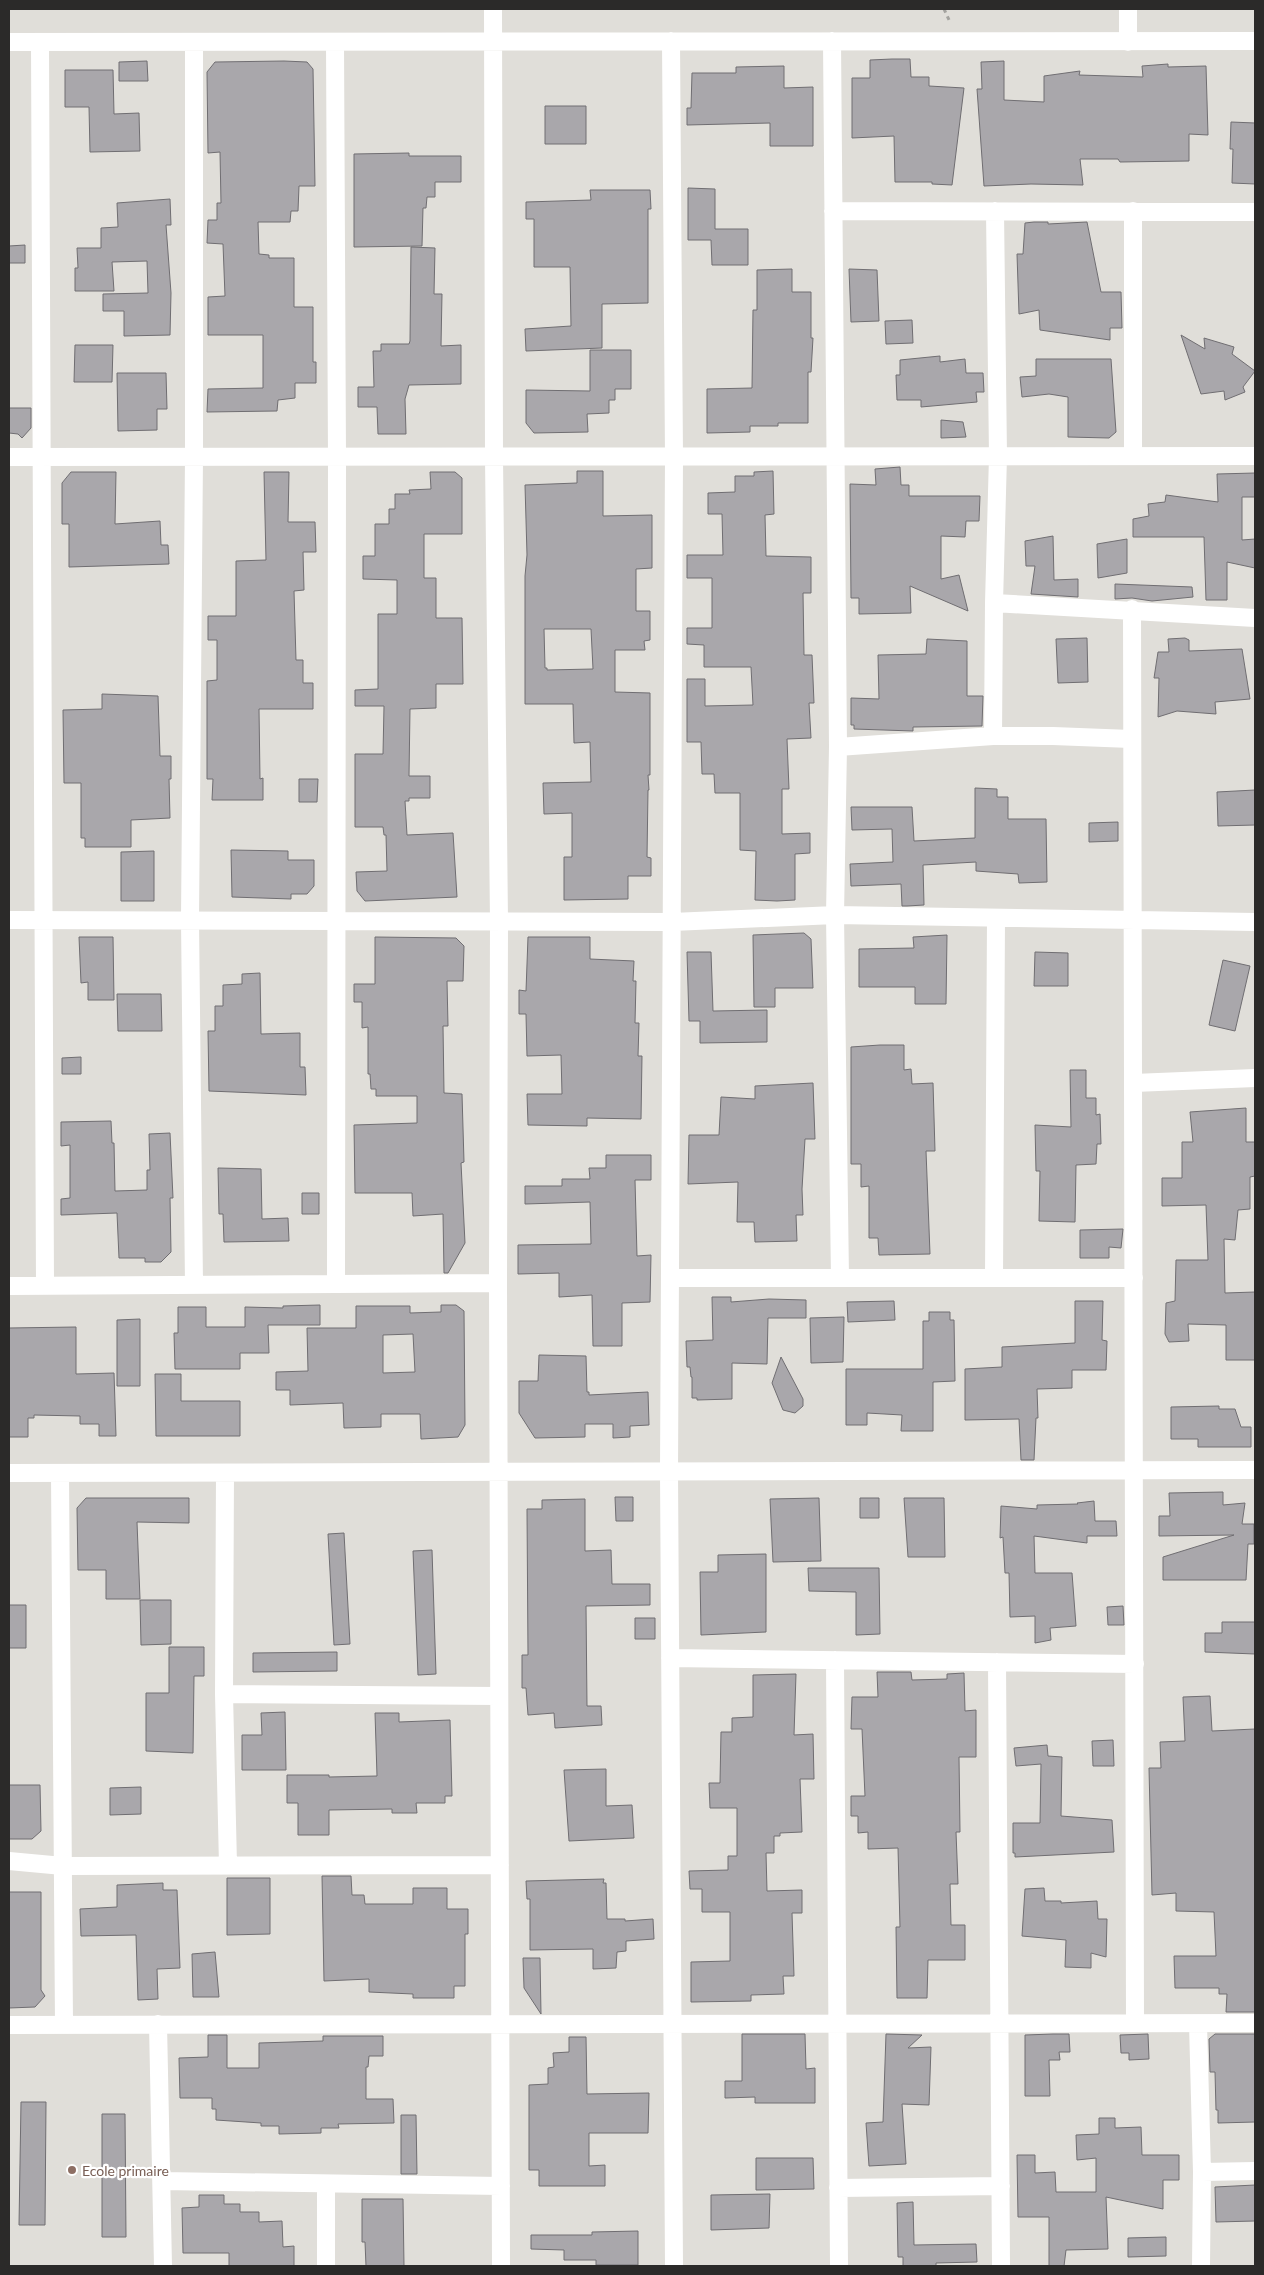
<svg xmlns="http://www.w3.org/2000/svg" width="1264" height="2275" font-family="Lato,sans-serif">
<rect width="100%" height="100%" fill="#e0ded9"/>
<path fill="#a9a7ab" stroke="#706e72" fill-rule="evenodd" d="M892,59H910L911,77H929V86L964,88L952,185L932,184V182H895L894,136L852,138V78H870V60Z
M147,61L148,81H119V62Z
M284,61L307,62L313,69L315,186H299L298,211H291L290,222H258L259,254L269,255V258H294V307H313V362H316V383H295V398L278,400L277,411L207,412L208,389L263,388V335H208V297L225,296L223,244L207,243L208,220H217V203H221L220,152L208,153L207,72L215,62Z
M1004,61V100L1044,102V76L1080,71L1079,75L1143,77L1142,66L1168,64V67L1206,66L1208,135L1189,134V161L1120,162L1118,159H1080L1083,185L1031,184L984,186L977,89H982L981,62Z
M784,66V88L813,87V146H770V123L687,125V108H691L692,73H736V67Z
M65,70H113L114,114L139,113L140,151L90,152L89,107H65Z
M545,106H586V144H545Z
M1231,122L1255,123V184L1232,183L1233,149H1230Z
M409,153V156H461V182H435V197H427L426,208H423L422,246L354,247V154Z
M688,188L715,189V229H748V265H712L711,240H688Z
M590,190H650L651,209H648V303L602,304V348L526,351L525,329L571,326L570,267H534V219H526V202L591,200Z
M170,199L171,225H166L171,293L170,335L124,336V311H103V294L148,293L147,261L112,262L114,291H75V268H78L77,248H101V228L118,227L117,203Z
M1034,222H1048V224L1087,222L1101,292H1121L1122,328H1110V340L1040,330L1039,310L1019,314L1017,254H1023L1025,223Z
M25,245V263H9V246Z
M411,247L435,248L434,294H442L441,346L461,345V384L409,385L405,399L406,434H378L377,407H358V387H374L373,351H381V344H409L410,341Z
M792,269V292H811V338H813L811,372H808V423H778V426H750V432L707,433V389L752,388L753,310H757V270Z
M849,269L877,270L879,321L851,322Z
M912,320L913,343L886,344L885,321Z
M1181,335L1205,349L1204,338L1234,347L1232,354L1255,371L1243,387L1245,392L1225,400L1224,391L1201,394Z
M75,345H113L112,382H74Z
M590,350H631V389H615V400H609V413L587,414L588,432L534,433L526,423V390L590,391Z
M940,356V362L965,359L966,373H983L984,392H976L977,402L921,407V400H897L896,375H900V360Z
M1036,359H1111L1116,432L1109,438L1068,437V397L1049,394L1022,397L1020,377L1036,376Z
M117,373H166L167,409H157V430L118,431Z
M9,408H31V428L22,438L18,434L9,433Z
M941,420L963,422L966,437L941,438Z
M900,467L901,485H909V496H980L979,521H966L965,537L941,536V579L959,575L968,611L910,586L911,613L859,614V598H851L850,484L876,485L875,469Z
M577,471H603V516L652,515V568L636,569V611H650V640L644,641L645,650H615V692L650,693V775H648L649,790H648L647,857L651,858V876H628V899L564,900V857H572V813L544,814L543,783L591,782L590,742L574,743L573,704H525V576L527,555L525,485L577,483ZM544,629H591L593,669L547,670V668H545Z
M773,471L774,514L765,515L766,556L811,557V593H803L804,655H812L814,703H809L811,738L787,739L789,789H782V834L810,833V853L795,854V900L777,901L755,900L756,851L740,850V793H715L714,774H702L701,742H687V679H705V706L753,705L751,667H704V645L687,644V628H712V578H687V555H723L722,514H708V493L735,492V476H754V472Z
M71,472H116L115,524L160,521L161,545H168L169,564L69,567V524H62V483Z
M264,472H289L288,522H315L316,552H303L304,590L294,591L296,660H303V683H313V709H259L260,779L263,778V800H212L213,779H207V681L217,680V640H208V616H236V561L266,560Z
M430,472H455L462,478V534H424V578H436V618H462L463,684H436V708L410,709L409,776H430V798H409V801H405L407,835L453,833L457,897L365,901L357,891L356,872L387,871L386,835H384L383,827H355V754H383L384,706H355V690L378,689V614H397V580L363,579V556H375V524H389V509H395V494H410L409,490L431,489Z
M1255,473V497H1242V540L1255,539V568L1227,562V600H1206L1204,537H1133V519L1149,516L1148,504L1165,502L1166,495L1218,502L1217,474Z
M1053,536L1054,580L1078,579V597L1031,594L1035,566H1026L1025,541Z
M1127,539V573L1098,578L1097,544Z
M1115,584L1192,587L1193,597L1152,601L1132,598L1115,599Z
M1087,638L1088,682L1058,683L1056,639Z
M1185,638L1189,640V651L1242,649L1250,699L1215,702L1216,714L1177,711L1158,717L1159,678H1154L1158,652H1169L1168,639Z
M927,639L967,641V696H983L982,726L913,727V731L854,729V725H851V698L879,699L878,655L926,654Z
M102,694L158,696L160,756H171V779H169L170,818L131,820V847H85V838H81V783H64L63,710L102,709Z
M299,779H318L317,802H299Z
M975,788L997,789V797H1008V819H1046L1047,882L1019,883L1018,874L976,871V862L923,865L924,905L907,906H902L901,884L851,886L850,864L893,862L892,829L852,830L851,807H912L914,841L975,838Z
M1255,790V825L1218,826L1217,792Z
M1118,822V841L1089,842V823Z
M231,850L288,851V860H314V886L307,894H291V899L232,897Z
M154,851V901H121V852Z
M804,933L811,939L813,988H775V1007H754L753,935Z
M947,935L946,1004H915V987H859V949L914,948L913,937Z
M79,937H113L114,1000H88V982L81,983Z
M375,937L456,938L464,946L463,981H447L448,1026H443L444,1093L462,1094L464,1162L461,1163L465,1243L448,1273H444L443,1214L413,1216L412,1193H355L354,1125L417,1123V1096H376V1089H371L370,1074H368V1027L362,1028V1002H354V984H375Z
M528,937H590V959L634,961L633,981H636L635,1023H639L638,1056H642L641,1119L587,1118V1126L528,1125L527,1094H562L561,1055L527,1056L526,1014H519V990L526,991Z
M687,952H711L713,1011L767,1010V1042L700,1043V1021H689Z
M1035,952L1068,953V986H1034Z
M1223,960L1250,966L1235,1031L1209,1025Z
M260,973L261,1034L300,1033V1067H305L306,1095L209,1091L208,1031H215V1006H223V985L242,984V974Z
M117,994H161L162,1031H118Z
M880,1045H904V1070L911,1069L912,1084L933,1083L935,1151H926L930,1254L879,1255L878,1238H869V1186L861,1187V1164H851V1047Z
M81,1057V1074H62V1058Z
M1070,1070H1086V1098H1096V1115L1100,1114L1101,1144H1097L1096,1164L1076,1165L1075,1222L1039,1221L1040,1171H1036L1035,1125L1071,1127Z
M813,1083L815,1139H805L802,1189L803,1215H796L797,1241L755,1242L754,1222H737L738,1182L688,1184L689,1135H719L721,1097L755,1099V1086Z
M1246,1108V1142H1255V1176L1250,1177V1209L1238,1210L1235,1240L1224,1239L1225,1293L1255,1292V1360H1226V1325L1188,1324L1189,1341L1169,1342L1165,1334L1166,1303L1175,1301L1176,1260H1208L1206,1205L1162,1206V1178H1182V1142H1193L1190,1112Z
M111,1121L112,1143H114L115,1191L147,1190V1170H150L149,1134L170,1133L173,1198H170L171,1252L161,1262H145V1258H119L117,1213L61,1215V1199L70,1198V1145L61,1146V1122Z
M606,1155H651V1180H635L637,1256L651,1255L650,1302L622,1303V1346H593L592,1295L559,1297V1273L518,1274V1245L591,1244L590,1202L525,1204V1186H562V1179H590L589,1168H606Z
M218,1168L261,1169L262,1219L288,1218L289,1241L224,1242L223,1214H219Z
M302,1193H319V1214H302Z
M1123,1229L1121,1248L1109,1247V1258H1080V1230Z
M712,1297H731V1302L769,1299L806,1300V1318H768L767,1364L732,1363V1399L697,1400V1398H692V1377H691L690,1367H687L686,1341L713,1340Z
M894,1301L895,1320L848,1322L847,1302Z
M1075,1301H1103L1102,1340L1107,1341L1106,1370H1072V1388L1037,1389L1038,1418H1036L1034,1460H1021L1019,1419L965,1420V1369L1002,1367V1347L1075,1343Z
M320,1305V1325H268L269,1353H240V1369H175L174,1333H178V1307H206V1327H245V1307L283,1308V1306Z
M441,1305H456L464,1311L465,1425L458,1437L421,1439L420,1414H381V1427L344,1428L343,1403L290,1405V1390H276V1372L308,1371L307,1328H356V1306H410V1313L441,1312ZM413,1334L415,1372L383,1373V1335Z
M929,1312H950V1320H954L955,1381L933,1382V1431H901L902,1415L867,1413V1425H846V1369H923V1321H929Z
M844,1317L843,1362L811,1363L810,1318Z
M140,1319V1386H117V1320Z
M76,1327V1374L114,1373L116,1436H99V1424H80V1416L34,1415V1418H28V1437H9V1328Z
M539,1355L586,1356L587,1392H589V1395L648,1392L649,1425L630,1426V1437L613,1438V1424H585V1437L535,1438L519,1413V1381H538Z
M781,1357L803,1399V1406L795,1413L783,1410L772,1383Z
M155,1374H181V1401H240V1436H156Z
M1219,1406V1409H1235L1241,1427H1251V1447H1198V1439H1171V1407Z
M1223,1492V1505L1245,1503L1242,1524H1254V1544H1248L1246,1580H1163V1557L1234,1535L1159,1536V1516H1170L1169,1493Z
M615,1497H633V1521H616Z
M86,1498H189V1523L137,1522L140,1599H106V1570H78L77,1508Z
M819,1498L821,1561L773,1562L770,1499Z
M860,1498H879V1518H860Z
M904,1498H944L945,1557H908Z
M585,1499V1551L611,1550L612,1584H650V1605L586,1606L587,1706H601L602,1725L555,1728L554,1713L528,1715L526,1688H522V1655H528L527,1509H542V1500Z
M1094,1501L1095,1521H1116L1117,1536H1087V1543L1034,1536L1035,1573H1072L1076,1626L1050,1628L1051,1640L1035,1643V1616L1010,1617L1009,1573H1005L1003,1537L1000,1538L1001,1506L1037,1509V1505L1078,1504L1077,1503Z
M344,1533L350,1644L334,1645L328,1534Z
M432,1550L436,1674L418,1675L413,1551Z
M766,1554V1632L701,1635L700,1572H718V1555Z
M808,1568H879L880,1634L856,1635V1592L809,1591Z
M140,1600H171V1644L141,1645Z
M9,1605H26V1648H9Z
M1123,1606L1124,1625H1108L1107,1607Z
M635,1618H655V1639H635Z
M1222,1622H1255V1654L1205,1652V1633H1222Z
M169,1647H204V1676H194L193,1753L146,1751V1693H169Z
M337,1652V1671L253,1672V1653Z
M877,1672H911L912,1680L947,1679V1674L964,1673L965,1711L976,1710V1757H959L960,1832H956L958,1884H950L951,1925H965V1960H928L927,1998H897L896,1927H900L898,1848L868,1849V1832L858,1833V1816H851V1796H865L862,1729H851L852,1697H878Z
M796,1674L794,1735L813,1734L814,1779H800L802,1832L780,1833V1836H774V1853H766L767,1891L802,1890V1913H792L794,1976H783L784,1994L751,1995V2001L691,2002V1962L730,1961V1912H702V1889H690L689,1871L728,1870V1856H737V1808H710L709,1783H720L721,1732H732V1718L753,1717V1675Z
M1210,1696L1212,1731L1255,1729V2012H1226L1227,1994H1219V1988H1175L1174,1956H1216L1214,1912L1176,1911V1893L1152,1895L1149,1768H1161L1160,1742L1185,1741L1183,1697Z
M285,1712L286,1770H242V1735H262L261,1713Z
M375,1713H399V1722L450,1720L452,1796H445V1803H416L417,1813H392V1809L329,1810V1835H298V1803H287V1775H329V1777L377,1776Z
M1113,1740L1114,1766H1093L1092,1741Z
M1047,1745L1048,1756L1062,1757L1061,1816L1112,1820L1114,1852L1015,1857V1853H1013V1823H1040L1041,1764L1016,1766L1014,1748Z
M606,1769V1806L632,1805L634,1838L569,1841L564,1770Z
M9,1785H40L41,1831L32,1839H9Z
M141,1787V1814L110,1815V1788Z
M322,1876H351L352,1895H364L365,1904H413V1888H447V1909H468V1934H465V1986H454V1998H413V1994L369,1992V1979L324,1981Z
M227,1878H270V1934L227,1935Z
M604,1879L603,1883H606L607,1919H625V1921L653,1919L654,1939L626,1941V1951L617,1952L616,1968L593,1969V1949L530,1950V1899H527L526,1881Z
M163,1883V1890H177L180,1968L157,1969L158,1999L138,2000L136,1935L81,1936L80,1909L117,1907V1885Z
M1044,1888L1045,1901H1061V1903L1097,1901L1098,1919H1107L1106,1957L1091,1953V1968L1065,1967L1066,1940L1022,1936L1025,1889Z
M9,1892H41V1990L45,1996L35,2007L9,2008Z
M215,1952L219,1997H193L192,1954Z
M523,1958H540L541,2014L524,1988Z
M742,2034H805L806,2069L815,2068V2103H755V2097L725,2098V2081H742Z
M886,2034L922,2035L908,2048L931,2047L929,2105L902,2104L906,2164L869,2166L866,2123L883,2122Z
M1053,2034H1069L1070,2052H1059L1060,2060H1049L1050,2096H1025V2035Z
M1148,2034L1149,2059L1129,2060V2053H1121L1120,2035Z
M1215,2034H1255V2122L1218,2123V2110H1216L1215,2072H1210L1209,2039Z
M208,2035H227V2068H259V2043L323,2041V2036H383V2056H369L368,2067H366V2099H393L394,2123L338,2124L339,2128H321V2133L279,2134V2126H261V2123L216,2120V2109H212V2098H180L179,2058L208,2057Z
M569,2037H586L587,2094L649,2093L648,2133H589V2166L605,2165V2186H539V2170H529V2085L548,2084V2068L554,2067L553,2053L569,2052Z
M21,2102H46L45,2225H19Z
M102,2114H125L126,2237H102Z
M401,2115H416L417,2174H401Z
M1099,2118H1115V2128L1141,2127L1142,2155H1179V2180H1163V2209L1106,2197L1108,2249L1066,2250L1064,2266H1049V2217H1018L1017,2155H1035V2173L1055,2172L1056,2192H1096V2158L1077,2160L1076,2135L1099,2134Z
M756,2158H813L814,2189L756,2190Z
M1255,2185V2221L1216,2222L1215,2187Z
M770,2194L769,2228L711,2230V2195Z
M199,2195H224V2204H240V2212H259V2222L282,2221L283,2247L294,2246V2266H229V2253H183L182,2208L199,2207Z
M362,2199H403L404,2266H366L365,2242H362Z
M913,2202L914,2245L976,2244L977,2262L936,2263V2266H903V2257H898L897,2203Z
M638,2231V2265H596V2260H564V2250L531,2249V2235H592V2232Z
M1166,2237V2256L1128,2257V2238Z"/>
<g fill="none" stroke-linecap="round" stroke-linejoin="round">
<path stroke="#a4a39f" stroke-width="3" stroke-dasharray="4 4" stroke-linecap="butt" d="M944,9L950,22"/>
<path stroke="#fff" stroke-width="18" d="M493,9L494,457L499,922L498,1283L501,2266
M671,41L674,457L669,1472L674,2266
M832,41L838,747L835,915L840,1278
M9,42L1255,41
M40,42L45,1286
M335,42L337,457L336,1284
M1128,42V9
M833,211L1255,212
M1133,211V456
M9,457L1255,456
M994,603L1255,618
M1132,609L1135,2023
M993,736L994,603L998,456L995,211
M838,747L993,736H1053L1131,739
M9,920L672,922L835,915L1255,922
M1134,1083L1255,1078
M670,1278H1134
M994,1278L996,918
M194,1285L190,920L194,457V42
M9,1286L498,1283
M9,1473L1255,1470
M60,1473L64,2024
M225,1473L224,1694L228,1865
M670,1658L1135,1664
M835,1660L839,2266
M997,1662L1001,2266
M224,1694L498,1696
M9,1861L63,1866L500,1865
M158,2024L163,2266
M1198,2024L1202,2172L1201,2266
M9,2025L1255,2023
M1202,2172L1255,2171
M162,2181L501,2186
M838,2188L1001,2186
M326,2266V2184"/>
</g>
<circle fill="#8d6e63" stroke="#fff" stroke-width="2" cx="72" cy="2170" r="5"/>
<g text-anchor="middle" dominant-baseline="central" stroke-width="4.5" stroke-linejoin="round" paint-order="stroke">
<g font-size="14" fill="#785e54" stroke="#fff" text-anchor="start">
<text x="82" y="2170">Ecole primaire</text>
</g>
</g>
<rect width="1264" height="2275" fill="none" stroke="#2b2a29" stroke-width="20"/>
</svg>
